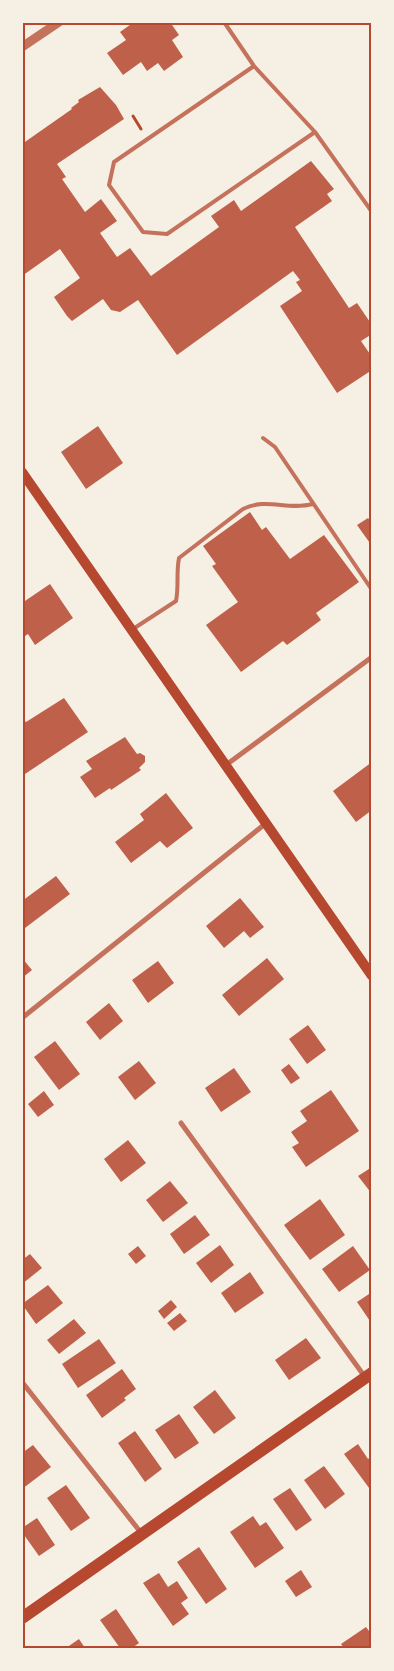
<svg xmlns="http://www.w3.org/2000/svg" width="394" height="1671" font-family="Barlow,sans-serif">
<rect width="100%" height="100%" fill="#f6efe4"/>
<path fill="#bf614a" d="M134,22H170L179,35L172,40L183,57L164,71L158,63L147,71L141,62L123,75L107,53L126,40L120,32Z
M100,87L116,105L124,119L57,164L66,177L62,179L85,212L101,199L117,221L100,233L117,257L130,248L151,276L219,227L211,216L234,200L241,211L311,161L334,189L327,194L332,201L295,227L349,308L357,303L372,325V334L361,341L372,357V370L337,393L280,306L302,291L296,282L300,280L293,271L177,355L138,300L120,312L111,310L103,299L72,321L67,316L54,297L80,278L60,249L22,276V144L72,109L71,108L79,102L78,100Z
M98,426L123,463L86,489L61,452Z
M250,512L262,530L266,527L290,559L324,535L359,582L316,613L321,620L287,645L283,641L241,672L206,625L238,602L212,566L216,564L203,546Z
M368,518L372,523V546L357,525Z
M50,584L73,618L35,645L28,634L22,638V603Z
M64,698L88,732L22,776V719L26,722Z
M125,737L137,754L140,753L145,756V762L139,768L141,770L111,790L110,788L95,798L80,777L92,769L86,761Z
M372,762V810L356,822L333,791Z
M166,793L193,828L167,848L160,841L131,863L115,842L144,820L140,814Z
M56,876L70,894L25,928L22,924V901Z
M240,898L264,927L250,938L244,931L224,948L206,926Z
M22,958L32,970L22,978Z
M267,958L284,979L239,1016L222,995Z
M158,961L174,983L148,1003L132,980Z
M109,1003L123,1021L100,1040L86,1022Z
M308,1025L326,1050L307,1064L289,1039Z
M55,1041L80,1074L59,1090L34,1057Z
M139,1061L156,1083L135,1100L118,1077Z
M289,1064L300,1078L291,1084L281,1070Z
M234,1068L251,1092L221,1112L205,1088Z
M331,1090L359,1131L306,1167L292,1147L299,1143L291,1132L307,1121L300,1111Z
M44,1091L54,1105L38,1117L28,1104Z
M128,1140L146,1163L121,1182L104,1159Z
M372,1167V1194L358,1176Z
M170,1181L188,1203L163,1222L146,1200Z
M320,1199L345,1235L310,1260L284,1225Z
M195,1215L210,1235L184,1254L170,1234Z
M220,1245L234,1265L211,1283L196,1263Z
M138,1246L146,1256L136,1264L128,1254Z
M353,1246L370,1270L339,1292L322,1269Z
M30,1254L42,1268L22,1284V1260Z
M250,1272L264,1293L235,1313L221,1293Z
M48,1285L63,1303L36,1324L22,1304Z
M372,1292V1324L357,1302Z
M171,1300L177,1307L164,1319L158,1311Z
M180,1313L187,1321L174,1331L167,1323Z
M74,1319L86,1333L59,1354L47,1340Z
M306,1338L321,1358L289,1380L275,1360Z
M99,1339L116,1363L78,1388L62,1364Z
M122,1369L136,1389L124,1398L126,1400L102,1418L86,1395Z
M215,1390L236,1418L214,1434L193,1407Z
M179,1414L199,1443L175,1459L155,1430Z
M135,1431L162,1469L145,1482L118,1443Z
M358,1444L368,1459L372,1456V1492L344,1454Z
M33,1445L51,1467L22,1489V1453Z
M324,1466L345,1494L325,1509L304,1480Z
M66,1485L90,1518L71,1531L47,1498Z
M290,1488L312,1520L296,1531L273,1499Z
M253,1516L260,1526L266,1522L284,1548L255,1568L230,1532Z
M37,1518L55,1545L39,1556L22,1532V1528Z
M199,1547L227,1589L206,1604L177,1562Z
M301,1570L312,1587L296,1597L285,1581Z
M159,1573L168,1587L177,1581L188,1598L181,1603L189,1614L173,1626L143,1583Z
M116,1609L139,1643L132,1648H120L100,1620Z
M366,1627L372,1635V1648H344L341,1644Z
M79,1639L85,1648H66Z"/>
<g fill="none" stroke-linecap="round" stroke-linejoin="round">
<path stroke="#b5482f" stroke-width="3" d="M133,116L141,129"/>
<path stroke="#c5725c" stroke-width="4" d="M224,22L254,66L315,132L372,212
M254,66L114,162L109,185L143,232L167,234L315,132
M263,438L275,447L372,590
M133,629L176,601C179,586 176,573 179,558L243,509C267,497 287,511 313,504"/>
<path stroke="#c5725c" stroke-width="5" d="M226,765L372,657
M22,1018L265,824
M181,1123L365,1377
M22,1382L142,1534"/>
<path stroke="#c5725c" stroke-width="9" d="M22,47L59,22"/>
<path stroke="#b5482f" stroke-width="10" d="M22,472L372,976"/>
<path stroke="#b5482f" stroke-width="12" d="M22,1618L372,1373"/>
</g>
<rect width="394" height="1671" fill="none" stroke="#f6efe4" stroke-width="48"/>
<rect x="24" y="24" width="346" height="1623" fill="none" stroke="#b5482f" stroke-width="2"/>
</svg>
